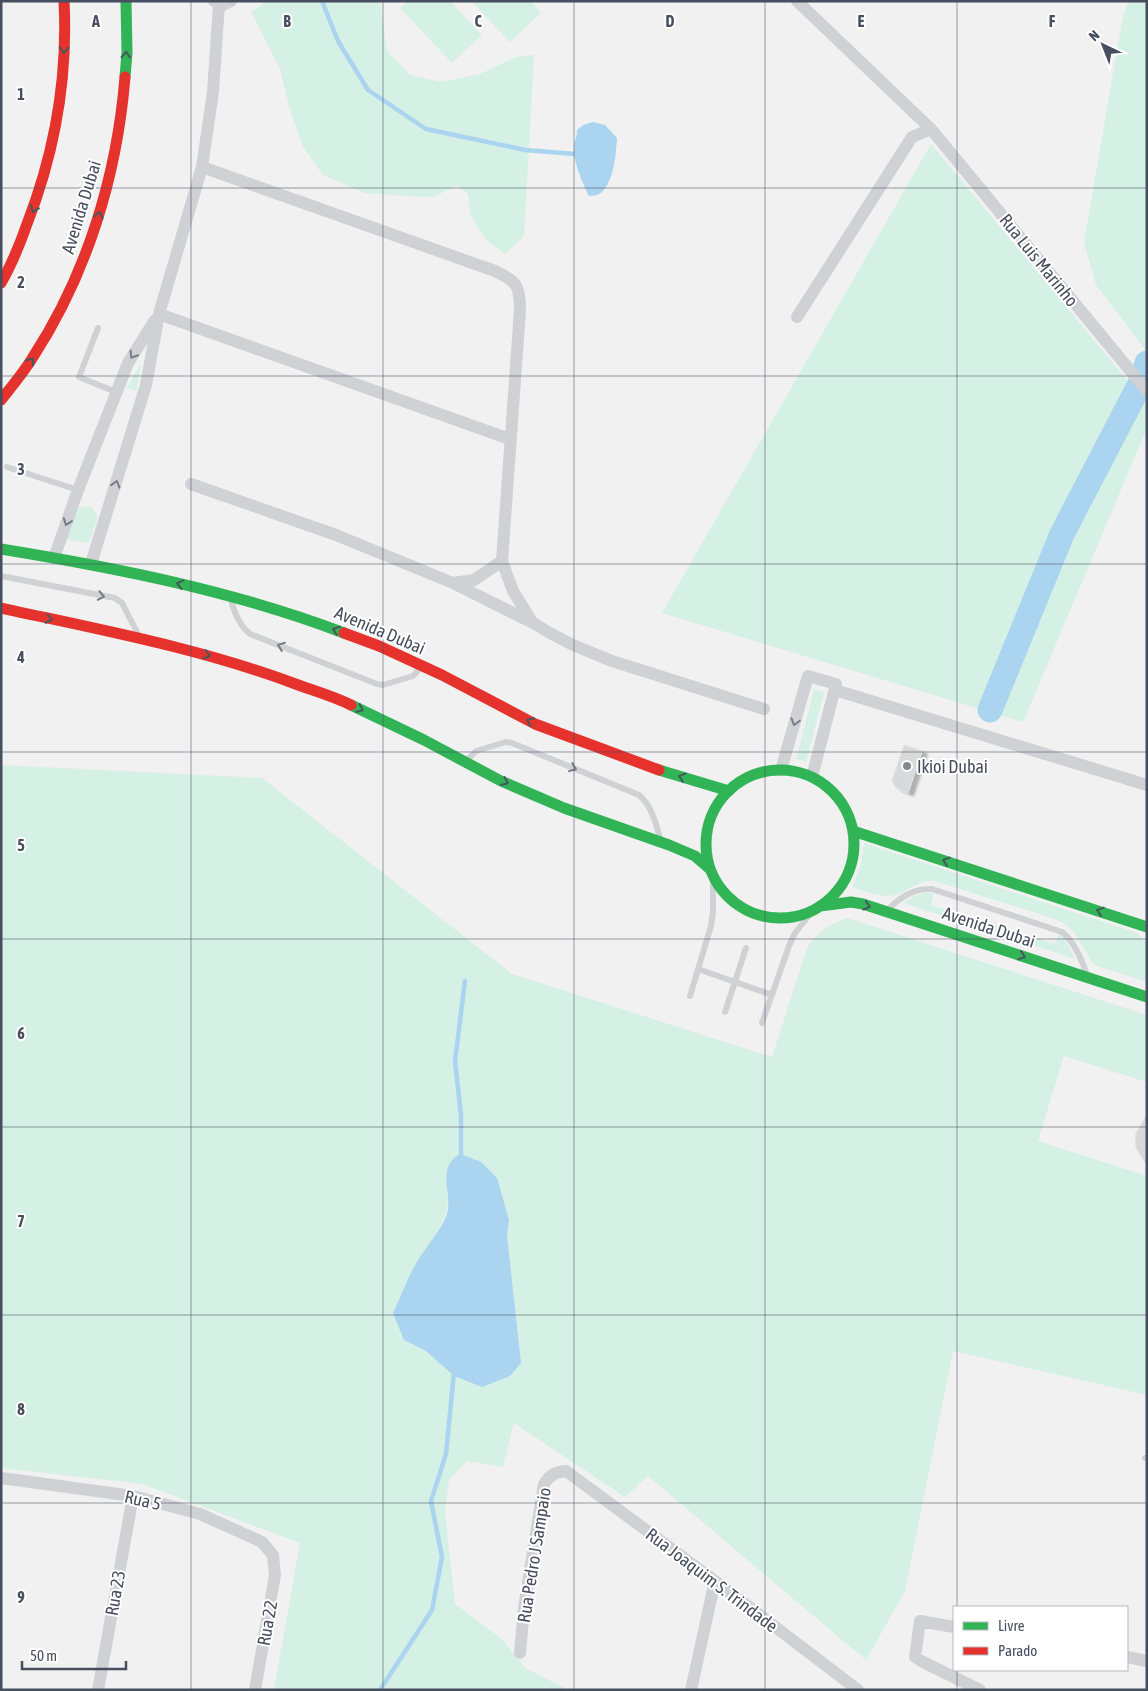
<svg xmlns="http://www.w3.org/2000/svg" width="1148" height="1691" font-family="'Asap Condensed',sans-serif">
<defs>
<filter id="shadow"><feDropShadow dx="5.5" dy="3" stdDeviation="1" flood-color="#0004"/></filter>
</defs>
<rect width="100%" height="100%" fill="#f1f1f1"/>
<path fill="#d5f0e4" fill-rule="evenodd" d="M267,1H380L387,51L410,75L441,82L480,74L516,57L534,55L524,236L505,254L486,240L470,214L468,194L457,185L434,197L404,196L365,193L323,175L303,147L289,107L280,69L251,12Z
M407,1H450L482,35L452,63L400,8Z
M471,1H530L541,13L510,42Z
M1128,1H1147V352L1096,285L1084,242L1122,22Z
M931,144L1147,404V428L1023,722L662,613Z
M139,366H141L136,391L127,388Z
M84,506L92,508L98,517L90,540L87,543L69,540L67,538L77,509Z
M814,690L824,692L806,762L796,759Z
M1,765L262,778L512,974L772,1057L807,948C817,932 830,924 847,918L1147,1015V1082L1064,1056L1038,1141L1147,1176V1395L953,1351L905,1591L866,1660L648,1476L625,1497L514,1423L503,1467L467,1461L449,1480L445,1512L455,1604L502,1639L525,1668L568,1690H274L300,1543L143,1484L1,1468ZM446,1172L503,1200L509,1220L507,1235L521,1363L495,1381L482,1387L454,1376L426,1351L404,1340L394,1313L418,1260L435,1237L446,1214L448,1199Z
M864,843L1137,933L1147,944V982L1094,965C1082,948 1078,930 1058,920L935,881C919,879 910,891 895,895C882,899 865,891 852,887L861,865Z
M925,893H934L931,905L1055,944L1059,934L1065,939L1075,959L903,903L915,896Z"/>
<path fill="#aad4ef" d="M593,122L605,125L617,138C616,155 614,181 601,193C598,195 594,196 589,196C583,185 572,158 574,146C575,139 577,137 577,130L583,125Z
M460,1154L481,1162L497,1178L509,1220L507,1235L521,1363L510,1376L482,1387L454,1376L426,1351L404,1340L393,1313C401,1296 408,1277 418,1260C427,1245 441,1231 447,1214C453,1191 435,1169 460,1154Z"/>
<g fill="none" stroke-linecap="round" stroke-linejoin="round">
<path stroke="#aad4ef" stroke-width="4.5" d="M322,1L338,41L368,90L426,129L525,150L575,154
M461,1159V1115L455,1061L465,981
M380,1690L432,1610L442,1557L431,1501L446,1454L454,1372"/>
<path stroke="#aad4ef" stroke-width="25" d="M990,710L1062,534L1141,382L1147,363"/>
</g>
<path fill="#d8d9db" stroke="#e2e3e4" filter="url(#shadow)" d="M904,745L922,751L908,793L896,788L892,781Z
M1147,1114V1166L1136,1148L1135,1141L1136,1133Z"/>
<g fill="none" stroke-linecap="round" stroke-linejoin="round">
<path stroke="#cfd1d4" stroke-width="6" d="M98,328L79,377L116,392
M7,467L78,490
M1,576L115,598L122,603L139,636
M231,598C233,611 240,626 250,634L377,684L383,685L413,676L421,667
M466,761L476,751L506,742L512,743L639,795C651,805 656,823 660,838
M887,911C898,898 914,888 932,889L1062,932C1075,942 1082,960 1087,975
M698,969L772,995
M690,996L711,926L713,912V876
M725,1012L746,948
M762,1023L789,946L795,933L814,909
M1145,1458H1147"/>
<path stroke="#cfd1d4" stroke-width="12" d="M214,1L223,5L231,1
M797,1L931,129L1147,391
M202,167L495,271C517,281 520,286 520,310L502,561
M159,314L510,439
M797,317L912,137L931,129
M191,484L336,535L453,583L474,580L502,561L513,591L532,622L548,632L573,645L612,661L764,709
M54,558L78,490L128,363L155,320
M91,564L146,385L159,314L202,167L213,92L219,4
M453,583L531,622
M835,690L1147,785
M781,770L808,676L836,684L812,777
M1,1478L133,1496L200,1514L262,1542L273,1555L275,1575L255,1690
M954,1627L920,1621L915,1657L923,1662L980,1690
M520,1653L524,1608L544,1484C550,1475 555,1472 566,1471L715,1581L858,1690
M1127,1657L1147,1661
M98,1690L133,1496
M691,1690L715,1581"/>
<path stroke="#30b455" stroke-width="11" d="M125,77L127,53L126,1
M1,549C117,568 234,591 344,633
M351,705L424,740L501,781L564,808L669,845L695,856L710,869
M659,770L729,791
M706 844a74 74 0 1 1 148 0a74 74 0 1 1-148 0Z
M853,831L1147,927
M820,906L851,902L863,904L1147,997"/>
<path stroke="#e5322d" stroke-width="11" d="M1,283C12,264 20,244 27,224C55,152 68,78 64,1
M1,400C12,386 24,372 33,357C87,274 117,176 125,77
M1,608C102,630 204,649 301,686C318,692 335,697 351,705
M344,633L379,646L442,675L535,724L659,770"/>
</g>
<defs><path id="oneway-chevron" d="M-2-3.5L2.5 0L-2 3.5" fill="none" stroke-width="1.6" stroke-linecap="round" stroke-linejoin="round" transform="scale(1.25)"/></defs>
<g stroke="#45595d">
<use href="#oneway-chevron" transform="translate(64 50) rotate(93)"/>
<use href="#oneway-chevron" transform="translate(126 55) rotate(-87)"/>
<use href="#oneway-chevron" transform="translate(34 209) rotate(111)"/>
<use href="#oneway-chevron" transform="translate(99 215) rotate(-75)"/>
<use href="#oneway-chevron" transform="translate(31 361) rotate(-54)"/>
<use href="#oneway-chevron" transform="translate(180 584) rotate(-166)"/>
<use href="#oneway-chevron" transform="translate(49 619) rotate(12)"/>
<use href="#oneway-chevron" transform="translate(336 630) rotate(-159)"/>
<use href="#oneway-chevron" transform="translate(207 655) rotate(14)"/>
<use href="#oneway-chevron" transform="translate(360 709) rotate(25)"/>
<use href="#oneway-chevron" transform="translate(530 721) rotate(-154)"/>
<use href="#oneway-chevron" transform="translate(682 777) rotate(-163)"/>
<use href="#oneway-chevron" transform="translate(505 782) rotate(24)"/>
<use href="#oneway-chevron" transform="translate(946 861) rotate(-162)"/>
<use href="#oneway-chevron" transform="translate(867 906) rotate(16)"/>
<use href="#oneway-chevron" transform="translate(1100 911) rotate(-162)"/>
<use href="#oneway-chevron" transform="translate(1022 956) rotate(18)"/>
</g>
<g stroke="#777c87">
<use href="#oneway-chevron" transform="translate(133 355) rotate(122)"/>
<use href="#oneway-chevron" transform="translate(116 484) rotate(-73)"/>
<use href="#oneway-chevron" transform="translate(67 522) rotate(110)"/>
<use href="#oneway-chevron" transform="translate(101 596) rotate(11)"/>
<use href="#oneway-chevron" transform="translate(281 646) rotate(-159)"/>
<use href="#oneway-chevron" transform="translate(795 722) rotate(106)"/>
<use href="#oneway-chevron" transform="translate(573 768) rotate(22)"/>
</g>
<path fill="none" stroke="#474f5e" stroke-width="1" stroke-opacity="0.55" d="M191,1V1690M383,1V1690M574,1V1690M765,1V1690M957,1V1607M1,188H1147M1,376H1147M1,564H1147M1,752H1147M1,939H1147M1,1127H1147M1,1315H1147M1,1503H1147M957,1670V1690"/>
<circle fill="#828891" stroke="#fff" stroke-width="2" cx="907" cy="766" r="5"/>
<g text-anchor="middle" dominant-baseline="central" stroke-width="4" stroke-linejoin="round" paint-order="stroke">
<g font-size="18" fill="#474f5e" stroke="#fff">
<text transform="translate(81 207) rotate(-73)">Avenida Dubai</text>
<text transform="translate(1039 260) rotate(51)">Rua Luis Marinho</text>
<text transform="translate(380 630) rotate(23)">Avenida Dubai</text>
<text transform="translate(989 927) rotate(18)">Avenida Dubai</text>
<text transform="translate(143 1500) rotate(13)">Rua 5</text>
<text transform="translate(534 1555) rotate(-81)">Rua Pedro J Sampaio</text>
<text transform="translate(712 1580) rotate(37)">Rua Joaquim S. Trindade</text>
<text transform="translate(115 1593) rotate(-80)">Rua 23</text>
<text transform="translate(267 1623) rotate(-80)">Rua 22</text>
</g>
<g font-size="18" fill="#474f5e" stroke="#fff" text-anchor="start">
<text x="917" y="766">Ikioi Dubai</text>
</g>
</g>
<g font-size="16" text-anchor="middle" font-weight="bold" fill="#474f5e" stroke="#fff" stroke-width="4" stroke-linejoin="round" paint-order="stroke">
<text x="96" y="27">A</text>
<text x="287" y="27">B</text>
<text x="478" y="27">C</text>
<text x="670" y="27">D</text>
<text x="861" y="27">E</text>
<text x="1052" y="27">F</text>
<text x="21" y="100">1</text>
<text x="21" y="288">2</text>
<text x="21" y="475">3</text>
<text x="21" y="663">4</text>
<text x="21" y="851">5</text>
<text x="21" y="1039">6</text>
<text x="21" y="1227">7</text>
<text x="21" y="1415">8</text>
<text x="21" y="1603">9</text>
</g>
<rect width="1148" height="1691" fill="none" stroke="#474f5e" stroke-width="5"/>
<rect x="953" y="1606" width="175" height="65" fill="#ffffff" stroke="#b5b9bf"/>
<rect x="963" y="1622" width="25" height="8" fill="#30b455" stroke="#b5b9bf"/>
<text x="998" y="1631" font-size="15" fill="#474f5e">Livre</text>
<rect x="963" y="1647" width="25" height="8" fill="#e5322d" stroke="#b5b9bf"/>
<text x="998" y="1656" font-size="15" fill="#474f5e">Parado</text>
<g transform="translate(1103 45) rotate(317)" stroke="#ffffff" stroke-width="4" paint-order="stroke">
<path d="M0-4L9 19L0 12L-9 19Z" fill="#474f5e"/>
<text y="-8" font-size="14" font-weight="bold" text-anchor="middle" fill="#474f5e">N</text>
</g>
<path d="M22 1661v8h104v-8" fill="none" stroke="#474f5e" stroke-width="2.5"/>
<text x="30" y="1661" font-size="15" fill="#474f5e" stroke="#ffffff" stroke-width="4" paint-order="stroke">50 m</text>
</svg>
